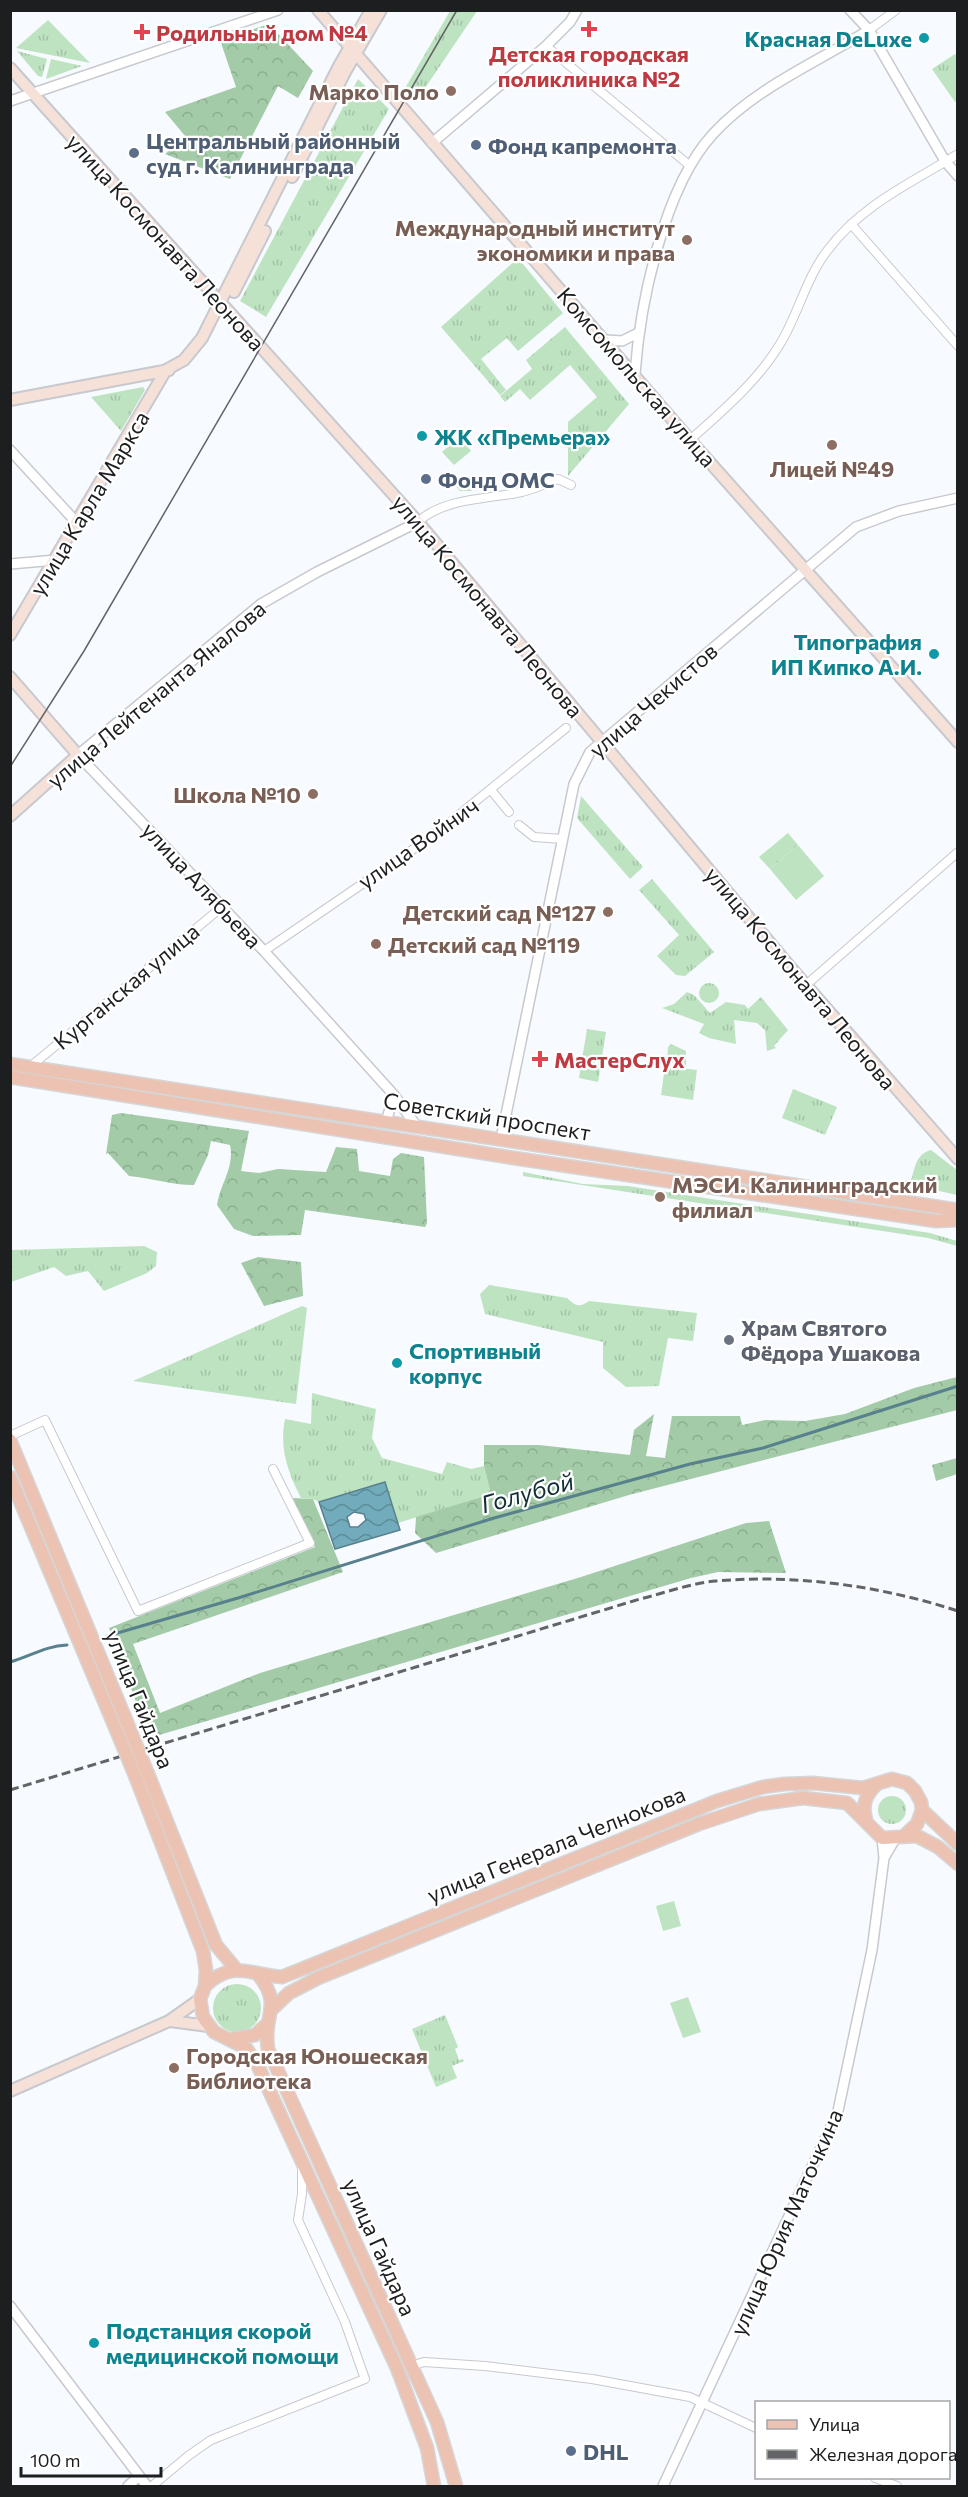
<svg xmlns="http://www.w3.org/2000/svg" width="968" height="2497" font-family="Commissioner,sans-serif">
<defs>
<pattern id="grass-tufts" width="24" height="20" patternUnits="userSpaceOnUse" patternTransform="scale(1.5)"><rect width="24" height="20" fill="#bee3c1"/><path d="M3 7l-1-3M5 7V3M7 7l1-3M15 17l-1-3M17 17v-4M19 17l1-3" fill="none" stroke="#a3c2a6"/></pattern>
<pattern id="forest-crowns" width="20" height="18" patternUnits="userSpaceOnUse" patternTransform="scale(1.5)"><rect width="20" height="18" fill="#a3cba7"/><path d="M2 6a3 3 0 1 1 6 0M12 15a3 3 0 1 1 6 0" fill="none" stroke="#8cae8f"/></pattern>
<pattern id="water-waves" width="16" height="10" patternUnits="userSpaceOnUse" patternTransform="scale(1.5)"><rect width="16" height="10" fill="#72acbc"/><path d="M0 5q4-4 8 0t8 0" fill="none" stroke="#5d8b98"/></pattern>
</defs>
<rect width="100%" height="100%" fill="#f7faff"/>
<path fill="url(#grass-tufts)" d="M450,11H477L415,103L404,90Z
M48,20L90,63L16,48Z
M17,51L47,59L42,77L38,76Z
M955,54L958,58L957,100L955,102L932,69Z
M51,59L82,66L46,79Z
M358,79L389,109L266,317L240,301Z
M518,258L563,313L518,351L507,338L481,359L506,390L500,395L441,327Z
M565,327L629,404L568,476V422L597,397L570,365L530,400L520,389L505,402L500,396L532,369L526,360Z
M143,387L145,390L121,431L91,397Z
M460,436L471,451L454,465L442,452Z
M455,478L464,481L472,491H460L453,483Z
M581,796L643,867L630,879L577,818Z
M788,833L798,845L770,869L759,857Z
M652,879L714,952L685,976L676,975L657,956L679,935L639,890Z
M699 993a10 10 0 1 1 20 0a10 10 0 1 1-20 0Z
M687,992L694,995L710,1013L726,1002L745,1005L748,1009L761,997L788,1030L774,1046L776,1048L767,1051L765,1030L757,1023L734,1020L736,1044L709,1038L699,1033L704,1024L662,1008L674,1004Z
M587,1029L606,1032L598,1082L579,1078Z
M671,1044L686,1051V1065L667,1062L668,1047Z
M665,1066L697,1070L693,1100L661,1095Z
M793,1089L837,1107L825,1135L782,1118Z
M931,1150L957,1170V1195L917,1186L911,1181C915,1167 916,1154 931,1150Z
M523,1172L583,1184L628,1186L930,1233L957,1241V1246L928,1238L523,1176Z
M144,1246L157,1252L156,1266L147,1273L104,1291L88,1271L66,1276L54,1267L11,1282V1250Z
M489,1285L567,1298C576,1306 579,1308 589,1301L697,1313L693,1341L668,1338L659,1386L626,1387L603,1368V1342L485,1314L480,1294Z
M302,1306L307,1308L296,1404L133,1381Z
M312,1393L376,1409L372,1438L382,1458L442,1474L447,1462L471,1469L484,1466L491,1494L398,1523L385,1482L319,1502L313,1499L301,1498C288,1472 279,1449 285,1419L311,1424Z
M878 1810a14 14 0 1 1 28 0a14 14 0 1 1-28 0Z
M213 2008a24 24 0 1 1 48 0a24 24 0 1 1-48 0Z
M445,2015L458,2047L455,2049L459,2060L463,2059L464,2061L452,2066L457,2078L436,2087L412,2029Z"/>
<path fill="url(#forest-crowns)" d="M269,24L313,71L298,98L278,86L230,179L165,154L186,137L165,112L236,87L220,40Z
M121,1113L249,1131L241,1171L259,1173L278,1169L326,1172L336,1147L357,1149L359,1171L390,1176L393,1159L401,1153L424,1157L427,1223L425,1227L305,1210L301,1235L253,1236L234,1229L217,1205C220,1184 235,1167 230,1145L211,1141L208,1155L194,1185C172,1185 151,1178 129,1176L108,1153L106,1154L112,1115Z
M258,1257L301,1262L303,1296L264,1306L241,1263Z
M957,1377V1410L629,1495L436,1553L415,1533L416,1517L491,1494L484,1466V1445H539L630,1455L634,1430L654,1414L646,1456L665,1458L672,1416H740L742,1425L765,1420L805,1421L845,1414L914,1388Z
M957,1458V1474L936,1481L932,1465Z
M292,1498L313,1499L343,1572L133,1644L160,1713L260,1673L581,1577L746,1523L769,1521L786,1573L718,1572L691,1578L149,1738L109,1628L315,1547Z"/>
<path fill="#bee3c1" d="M798,845L824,876L796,900L770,869Z
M674,1901L681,1926L663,1931L656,1906Z
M688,1997L701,2032L683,2038L670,2003Z"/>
<path fill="url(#water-waves)" stroke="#58818d" stroke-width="1.5" fill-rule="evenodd" d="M385,1482L400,1530L335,1549L319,1502ZM354,1512L364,1514L366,1520L358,1527H350L347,1517Z"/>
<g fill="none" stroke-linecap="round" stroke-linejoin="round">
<path stroke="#58818d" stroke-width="3" d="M107,1636L238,1598L494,1518L690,1464L763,1448L958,1386
M10,1662C31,1656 45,1646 67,1645"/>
<defs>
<path id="minor" d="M869,30L896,10
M546,46L689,165
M851,224L958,346
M690,440C721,412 758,381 780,344C798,315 806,278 827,251C861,205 911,183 958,154
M418,522C443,498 489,499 522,492C534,489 546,484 558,479L571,485
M491,790L509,812
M519,825L534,837L563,839
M264,951L434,835L566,728
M806,985L958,852
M30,1067L223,906
M10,1436L45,1420L138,1611L310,1543L273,1469
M411,2366L424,2362L485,2366L592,2379L690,2397L756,2428
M875,2478L897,2486
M152,2486L188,2456L211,2440L365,2379L345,2322L298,2220L302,2194V2166"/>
<path id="tertiary" d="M850,10L869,30L945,161L958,176
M10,101L278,10
M432,143L546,46L570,22L577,10
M606,340L622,341L638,333
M635,374C640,303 664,187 713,134C755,88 817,62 869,30
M10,450L77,523
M10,564L56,560
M386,1122L394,1095
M417,1127L394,1095L264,951L78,755L261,604L317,572L418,522
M501,1139L574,784L590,752L856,527L899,511L958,498
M884,1858L895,1839
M10,2306L147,2486
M128,2486L139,2476
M663,2486L838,2111L872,1950L884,1858L882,1838"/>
<path id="secondary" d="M318,10L690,440L958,742
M10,68L418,522L791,968L958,1159
M292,177L345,72L381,10
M234,292L265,231
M10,400L169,370
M10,635L166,370L184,360L202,338L339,66L371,10
M10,677L78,755L10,816
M170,2021L208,2026
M10,2091L169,2021L200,1999"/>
<path id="primary" d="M10,1064L958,1210
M10,1077L514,1158L936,1221L958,1220
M10,1440L124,1715
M10,1477L112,1720
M148,1774L216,1945L236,1969
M136,1778L203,1951L206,1970L205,1986L200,1999L203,2017L214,2032L246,2048L257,2064L397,2368L427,2448L434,2486
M922,1810L958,1844
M866,1820C862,1805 865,1796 876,1785
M258,1974C284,2007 262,2014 268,2049L437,2422L456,2486
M205,1986C233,1959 250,1975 282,1977L717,1801L763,1787L784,1784L813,1783L863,1788L892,1779L907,1783L915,1791L921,1802L922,1810L917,1824L904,1836
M272,2009L289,1993L318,1978L699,1824L759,1804L803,1798L847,1803L882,1838L917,1836L938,1847L958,1864
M231,2039L255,2035L266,2025"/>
</defs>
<use href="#minor" stroke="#c7c9ce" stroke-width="10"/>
<use href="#tertiary" stroke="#c7c9ce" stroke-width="12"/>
<use href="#secondary" stroke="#c7c9ce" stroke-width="14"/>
<use href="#primary" stroke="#d6d6d7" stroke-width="15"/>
<use href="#minor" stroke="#fff" stroke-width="8"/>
<use href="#tertiary" stroke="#fff" stroke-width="9"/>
<use href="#secondary" stroke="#f6e1d9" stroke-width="10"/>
<use href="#primary" stroke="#ecc2b2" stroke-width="12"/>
<path stroke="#636467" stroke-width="1.5" d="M10,767L84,651L457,10"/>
<path stroke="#636467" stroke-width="3" stroke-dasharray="9 4.5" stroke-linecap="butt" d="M10,1790L640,1599C665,1593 691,1583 716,1581C797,1574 881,1586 958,1611"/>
<defs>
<path id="primary-bridge" d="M124,1715L148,1774
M112,1720L136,1778"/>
</defs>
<use href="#primary-bridge" stroke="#d6d6d7" stroke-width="15" stroke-linecap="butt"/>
<use href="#primary-bridge" stroke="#ecc2b2" stroke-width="12"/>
</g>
<g fill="#e0444e" stroke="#fff" stroke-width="2">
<path d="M586 20h6v6h6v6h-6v6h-6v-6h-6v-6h6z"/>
<path d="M139 23h6v6h6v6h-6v6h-6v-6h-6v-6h6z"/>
<path d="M537 1050h6v6h6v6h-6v6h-6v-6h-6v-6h6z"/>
</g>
<g fill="#0f9aa8" stroke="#fff" stroke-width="2">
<circle cx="924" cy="38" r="6"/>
<circle cx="422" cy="436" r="6"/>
<circle cx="934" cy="654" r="6"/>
<circle cx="397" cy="1363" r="6"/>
<circle cx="94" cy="2343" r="6"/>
</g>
<g fill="#8d6e63" stroke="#fff" stroke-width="2">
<circle cx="451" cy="91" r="6"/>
<circle cx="687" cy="240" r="6"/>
<circle cx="832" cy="445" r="6"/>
<circle cx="313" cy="794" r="6"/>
<circle cx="608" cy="912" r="6"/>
<circle cx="376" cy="944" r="6"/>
<circle cx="660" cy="1197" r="6"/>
<circle cx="174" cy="2068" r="6"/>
</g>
<g fill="#5c6f8a" stroke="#fff" stroke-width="2">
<circle cx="476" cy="145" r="6"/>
<circle cx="134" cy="153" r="6"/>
<circle cx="426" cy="479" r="6"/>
<circle cx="571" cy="2451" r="6"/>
</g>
<circle fill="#6b7280" stroke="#fff" stroke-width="2" cx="729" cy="1340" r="6"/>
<g text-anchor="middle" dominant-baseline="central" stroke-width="4.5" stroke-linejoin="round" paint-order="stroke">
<g font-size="22" font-weight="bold" fill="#be3a42" stroke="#fff" text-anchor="start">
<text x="156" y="32">Родильный дом №4</text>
<text x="589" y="53" text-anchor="middle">Детская городская<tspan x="589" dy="25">поликлиника №2</tspan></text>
<text x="554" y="1059">МастерСлух</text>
</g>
<g font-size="22" font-weight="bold" fill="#0d838f" stroke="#fff" text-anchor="start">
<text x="912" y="38" text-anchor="end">Красная DeLuxe</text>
<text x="434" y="436">ЖК «Премьера»</text>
<text x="922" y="641" text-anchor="end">Типография<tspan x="922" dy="25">ИП Кипко А.И.</tspan></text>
<text x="409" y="1350">Спортивный<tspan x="409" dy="25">корпус</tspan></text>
<text x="106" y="2330">Подстанция скорой<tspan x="106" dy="25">медицинской помощи</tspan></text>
</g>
<g font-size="22" font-weight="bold" fill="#785e54" stroke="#fff" text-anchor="end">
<text x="439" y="91">Марко Поло</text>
<text x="675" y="227">Международный институт<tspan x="675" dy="25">экономики и права</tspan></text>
<text x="832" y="468" text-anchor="middle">Лицей №49</text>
<text x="301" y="794">Школа №10</text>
<text x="596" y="912">Детский сад №127</text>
<text x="388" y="944" text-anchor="start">Детский сад №119</text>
<text x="672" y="1184" text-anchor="start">МЭСИ. Калининградский<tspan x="672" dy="25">филиал</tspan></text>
<text x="186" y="2055" text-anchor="start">Городская Юношеская<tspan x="186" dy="25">Библиотека</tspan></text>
</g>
<g font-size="22" font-weight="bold" fill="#4e5e75" stroke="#fff" text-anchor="start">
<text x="146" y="140">Центральный районный<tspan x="146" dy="25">суд г. Калининграда</tspan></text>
<text x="488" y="145">Фонд капремонта</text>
<text x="438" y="479">Фонд ОМС</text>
<text x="583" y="2451">DHL</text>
</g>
<g font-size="22" fill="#1d1e20" stroke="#fff">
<text transform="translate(166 242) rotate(48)">улица Космонавта Леонова</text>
<text transform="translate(637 377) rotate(49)">Комсомольская улица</text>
<text transform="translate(89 503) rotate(-59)">улица Карла Маркса</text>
<text transform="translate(488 606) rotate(50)">улица Космонавта Леонова</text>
<text transform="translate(156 694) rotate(-40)">улица Лейтенанта Яналова</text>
<text transform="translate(653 700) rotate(-41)">улица Чекистов</text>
<text transform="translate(418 843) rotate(-35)">улица Войнич</text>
<text transform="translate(202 885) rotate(47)">улица Алябьева</text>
<text transform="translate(801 978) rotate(50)">улица Космонавта Леонова</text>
<text transform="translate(126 986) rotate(-40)">Курганская улица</text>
<text transform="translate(487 1116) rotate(9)">Советский проспект</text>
<text transform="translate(140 1699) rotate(68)">улица Гайдара</text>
<text transform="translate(556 1844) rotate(-22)">улица Генерала Челнокова</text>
<text transform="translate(786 2222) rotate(-66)">улица Юрия Маточкина</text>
<text transform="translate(380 2247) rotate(66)">улица Гайдара</text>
</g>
<g font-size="22" font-weight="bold" fill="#5b616d" stroke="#fff" text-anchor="start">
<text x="741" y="1327">Храм Святого<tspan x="741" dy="25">Фёдора Ушакова</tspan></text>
</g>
<g font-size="24" font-style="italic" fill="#112e36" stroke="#fff">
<text transform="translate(527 1492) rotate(-15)">Голубой</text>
</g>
</g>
<rect width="968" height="2497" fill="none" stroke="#1d1e20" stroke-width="24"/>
<rect x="755" y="2401" width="195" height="78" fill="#ffffff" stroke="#a5a5a6" stroke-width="1.5"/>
<rect x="767" y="2420" width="30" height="9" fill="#ecc2b2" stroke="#a5a5a6" stroke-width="1.5"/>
<text x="809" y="2431" font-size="18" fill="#1d1e20">Улица</text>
<rect x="767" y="2450" width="30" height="9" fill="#636467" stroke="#a5a5a6" stroke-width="1.5"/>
<text x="809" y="2461" font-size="18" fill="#1d1e20">Железная дорога</text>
<path d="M21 2467v9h140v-9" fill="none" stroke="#1d1e20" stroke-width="3"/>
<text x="30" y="2467" font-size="18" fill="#1d1e20" stroke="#ffffff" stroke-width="4.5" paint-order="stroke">100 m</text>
</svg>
